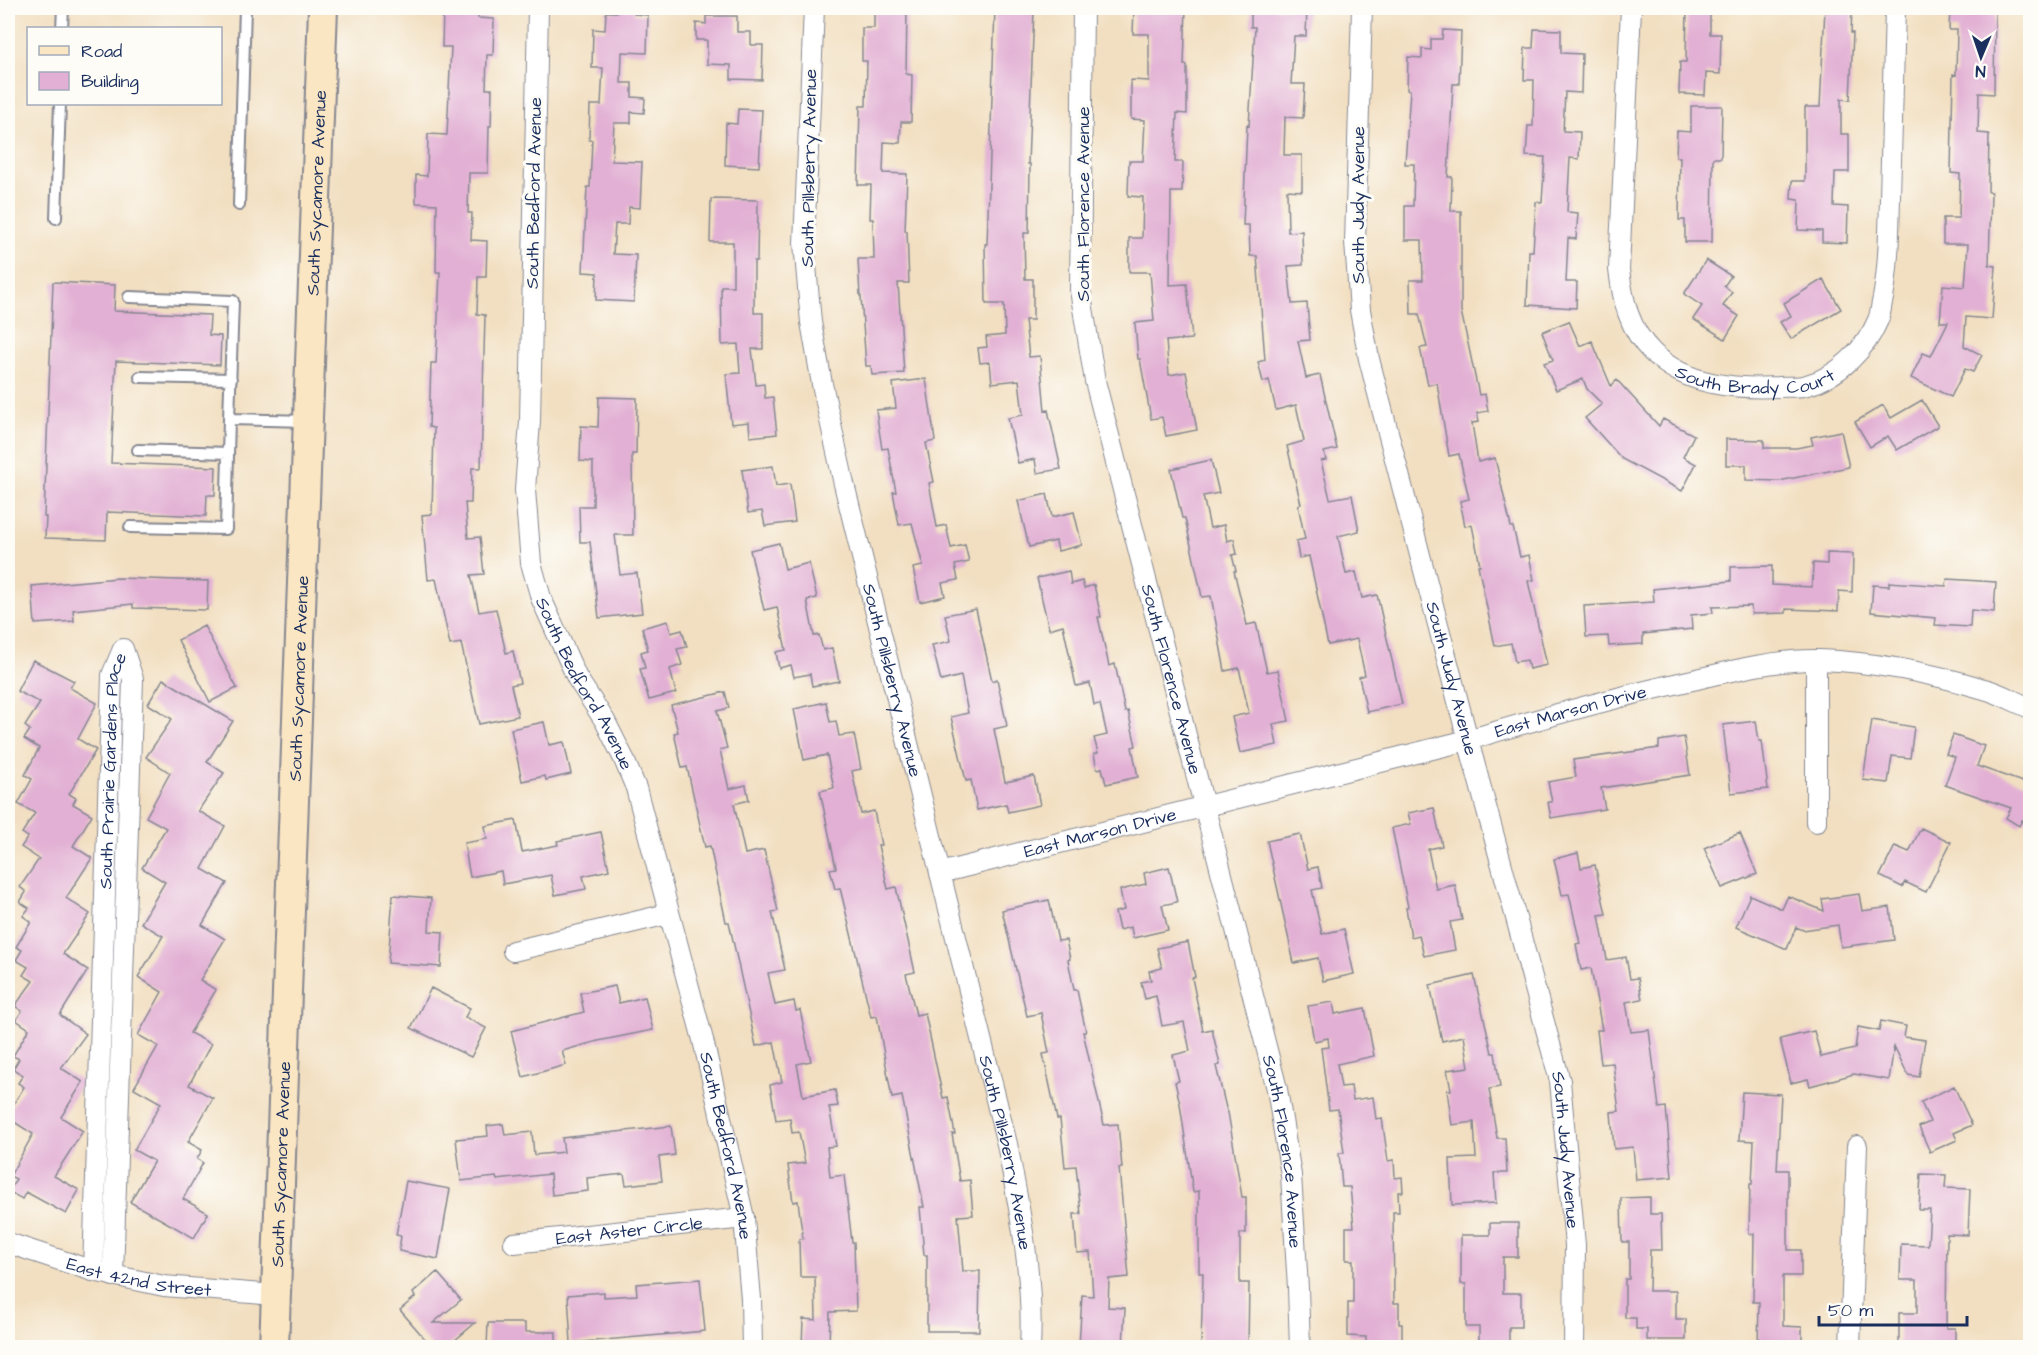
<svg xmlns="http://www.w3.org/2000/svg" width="2038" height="1355" font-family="'Architects Daughter',sans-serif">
<rect width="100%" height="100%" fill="#fdfcf7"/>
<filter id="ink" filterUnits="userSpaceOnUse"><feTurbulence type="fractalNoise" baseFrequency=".0167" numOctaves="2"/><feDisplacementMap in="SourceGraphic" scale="12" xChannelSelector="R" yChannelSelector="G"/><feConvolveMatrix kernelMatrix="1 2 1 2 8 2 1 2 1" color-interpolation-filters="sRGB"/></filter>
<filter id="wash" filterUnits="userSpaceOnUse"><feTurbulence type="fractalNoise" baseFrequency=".008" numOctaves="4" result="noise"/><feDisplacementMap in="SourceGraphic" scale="24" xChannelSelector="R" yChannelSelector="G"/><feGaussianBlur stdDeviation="1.35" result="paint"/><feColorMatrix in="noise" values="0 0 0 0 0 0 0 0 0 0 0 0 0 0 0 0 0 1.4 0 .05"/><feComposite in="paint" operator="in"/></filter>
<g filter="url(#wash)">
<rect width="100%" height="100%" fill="#f2dfc1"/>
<g id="blocks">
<path fill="#e2b0d4" d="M443,8H478V18L494,19L493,55H487L486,89H492L491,126H489L488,173H469L468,213H472L471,240L487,241L486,277H478L477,314L485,315L481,468H472L471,503H465L468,538L480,537L484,574L471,575L479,612L496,609L506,653L513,651L520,683L511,685L518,716L479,724L461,643L450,645L436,579L428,580L422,515L432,514L434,428L429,427L431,363H436L440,272H436L437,204L416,203V175L427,176L428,134L447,135L451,47H442Z
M617,8H634V14L648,15L647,53L622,52L621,83H632V97L645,98L644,113L631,112V123H614L612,161L642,162L640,208L629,207L628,224H615L613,254L636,255L634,302L596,300L597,273L583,272L587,187H590L592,140H589L590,105H601L603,68H592L593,29L605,30L606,12H617Z
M877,8H907L906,74L912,75L911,122H901L900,143L884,142L883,173L907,174L905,231H907L909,283H898L904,373L872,375L871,366H866L861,296H860L858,259H874L873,219H870L871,185H858L860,106H866L867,61H862V28H874V9Z
M995,8L1034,10L1028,164H1030L1029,233H1024L1025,279H1033V320H1025L1029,357L1040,356L1045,411L1048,410L1061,469L1037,473L1035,459L1018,463L1008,418L1023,415L1019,380L992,383L990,362L980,363L978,348L987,347L986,337L1005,335L1004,304H986L985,244H987Z
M1134,8H1186L1184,65H1187V114L1177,113L1175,162H1183L1182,192H1171L1170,285L1187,284L1192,339L1166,341L1169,375L1186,372L1197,430L1166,436L1162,417L1151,419L1140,359H1138L1135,323L1154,321L1150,272H1129V238H1142L1143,197L1128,196L1129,161H1143L1145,120L1131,119V80L1149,81V34H1133Z
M1251,8H1307L1306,36H1294L1291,84H1305L1303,118L1285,117L1284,155H1302V191L1287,190L1288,232L1302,231L1303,265L1288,266L1292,304L1307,303L1310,340L1298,341L1306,378L1320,375L1337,449L1324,452L1326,460L1321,461L1330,499L1352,495L1359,531L1338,536L1346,574L1356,572L1362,598L1377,595L1402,704L1367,712L1359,677L1365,675L1357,639L1328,645L1309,556L1299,558L1296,541L1305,539L1298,505L1301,504L1287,446L1304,441L1296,405L1276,410L1269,380L1263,382L1258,362L1265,360L1257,256H1250L1249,225H1243L1247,125L1249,126L1255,27H1251Z
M1687,8H1710V34H1721L1720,74L1706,73L1705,95L1679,94L1680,62H1686Z
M1825,8H1852L1851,33H1853L1850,100L1841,99V134H1849V172H1835L1834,206L1848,207L1847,243L1822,242V231L1798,230L1799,200L1791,199L1792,181H1805V107H1820Z
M1950,8H1995L1994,94L1979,93L1978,133L1989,134L1988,192H1991L1989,265L1996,266L1992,319L1966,317L1964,346L1982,355L1973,372L1965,369L1951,397L1911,378L1923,353L1931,356L1948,322H1940L1943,285L1965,287L1968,244H1943V218H1959L1960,174L1951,173L1953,74L1956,75L1957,30H1949Z
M706,16H737V32H751V45H763L762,80L731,79V65L707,64V40H696V23L706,24Z
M1534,29L1561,30V53L1582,54L1581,93L1565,92L1563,131L1580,132L1579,159L1570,158L1567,212L1578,213L1576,239L1568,238L1566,282H1577L1576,308L1527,305L1529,251H1533L1536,202H1542L1545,157L1526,156L1528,126H1533L1534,80H1524L1525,48H1533Z
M1443,30L1461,31L1459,84H1453L1448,177H1452L1451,211H1461V311L1479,395L1485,394L1488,411L1477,413L1479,422L1472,423L1478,462L1495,458L1511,527H1513L1520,557L1529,555L1534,580L1528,581L1547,665L1529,669L1527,660L1515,662L1511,643L1495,646L1478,565H1480L1472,525L1465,526L1460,501L1469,499L1459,454L1449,456L1437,383L1428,385L1420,348L1427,347L1419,314H1411L1410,280H1423L1422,240H1405V206H1413L1414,164H1405L1410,90H1407L1408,57L1422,58V49L1431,50V39H1442Z
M1691,106H1722L1721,158H1713L1712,242H1685V220H1679L1680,157H1676L1677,131L1691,132Z
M738,109L762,110L759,167L725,165L726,123L737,124Z
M711,199L758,200L757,261H754V313H763V349H752L756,385L764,384L765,398L773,397L777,434L750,437L749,422L731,424L726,374L740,373L738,344L722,345L721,286H733V242H710Z
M1706,260L1731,276L1724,286L1732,292L1723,306L1739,316L1725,339L1693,319L1702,306L1684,294Z
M1823,279L1841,309L1791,339L1780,322L1791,316L1784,303Z
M53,282L115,285L114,311L210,315L209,335L221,336L220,365L116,361L111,463L216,467L215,495H207L206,516L107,512L106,540L45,538L46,517H44Z
M1569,321L1580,346L1592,341L1611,386L1617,380L1659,426L1663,419L1694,435L1683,457L1696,464L1682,491L1622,459L1585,418L1602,404L1587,389L1583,379L1556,390L1544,363L1553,360L1542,332Z
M926,379L935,441L926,443L934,482L929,483L937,527L946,525L951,548L965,545L969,562L955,565L958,580L942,583L945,596L920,602L913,568L923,566L912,523L899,525L893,492H896L888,448L882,449L876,410L896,408L893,383Z
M599,397L637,398L636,454H632L633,535H615L620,575L637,573L642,613L599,618L590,542H580L579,506H593V462L580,461L581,426L598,427Z
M1922,400L1938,426L1897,450L1888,436L1870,447L1855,422L1883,405L1891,418Z
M1841,431L1849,467L1779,481L1746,480V465H1726V439L1764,440V448H1796L1813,445L1811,437Z
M1211,460L1219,493L1203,496L1210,528L1224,525L1227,541L1234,539L1237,554L1232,555L1236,571H1234L1247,625L1256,623L1267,672L1278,670L1289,721L1273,724L1277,745L1240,753L1232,717L1249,713L1239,668L1225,671L1211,596L1202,597L1185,518H1182L1171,469Z
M773,466L776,486L790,484L795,522L765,526L762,511L748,513L742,470Z
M1047,494L1052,517L1074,512L1082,545L1058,551L1056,541L1029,547L1018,501Z
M779,543L785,569L809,563L817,598L807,600L814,636L819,635L823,650L832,648L839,681L812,686L810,674L794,677L791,665L779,668L776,652L786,650L777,607L764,610L750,550Z
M1827,553L1853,554L1852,592L1839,591L1838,611L1786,609V613L1752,614L1751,606L1712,607L1713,613L1691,615L1692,629L1643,634V644L1609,646L1608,636L1586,637L1584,606L1654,602L1653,589L1731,581V567L1772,566V585L1812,587L1813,563L1827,564Z
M1069,571L1071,584L1082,581L1084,588L1094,585L1101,617H1098L1109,666L1115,664L1125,712L1128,711L1136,746L1132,747L1138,777L1106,784L1102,768L1097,769L1094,754L1098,753L1094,738L1107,735L1100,704L1094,705L1090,683L1076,686L1063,625L1049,629L1037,578Z
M118,578L208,581L207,610L133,608V604L73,610L74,621L35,624L32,586Z
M1947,579L1996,582L1994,612L1971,610L1970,627L1935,625L1936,618L1871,612L1873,585L1889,586V582L1946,586Z
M976,609L992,681L997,679L1007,726L994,729L1005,782L1034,776L1040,805L1008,812L1006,804L977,810L971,780L966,781L951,717L968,713L961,676L941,681L932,645L951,641L945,615Z
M668,621L671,633L682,630L687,647L677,649L682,665L670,669L676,693L649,700L640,669L645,668L641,652L648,650L642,628Z
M204,626L237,688L210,702L178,640Z
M33,660L74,681L70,688L97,703L78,739L96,750L69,794L76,798L73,804L92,815L73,846L92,858L66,898L90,914L63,954L88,970L60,1015L86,1034L61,1068L83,1082L61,1117L83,1131L54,1176L79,1190L66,1214L26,1192L22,1199L9,1192L16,1179L10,1176L33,1134L8,1118V1113L24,1087L18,1083L23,1075L13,1069L19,1059L13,1056L29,1029L16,1020L22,1011L15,1006L33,981L23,975L28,967L16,960L22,950L16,947L31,922L23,916L29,908L20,902L26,892L20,887L39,859L21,847L28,837L22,833L35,813L18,804L32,779L25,775L39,748L24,739L30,730L25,726L40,703L17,691Z
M163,679L233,721L207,762L224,773L198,811L225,826L202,869L227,883L202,925L225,939L200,980L216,990L190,1033L211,1044L189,1085L213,1098L188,1142L202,1150L197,1159L203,1163L183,1199L208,1213L194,1238L130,1202L154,1161L134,1150L161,1103L134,1088L158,1046L138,1035L162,992L138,977L163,936L141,923L165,882L142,868L166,828L146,817L170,773L146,757L172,719L148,704Z
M725,692L729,708L717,711L727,748L720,750L729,789L746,785L749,800L734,804L745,854L764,850L778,911L772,912L785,970L768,973L775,1005L794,1001L796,1011L800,1010L811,1061L797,1064L803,1096L835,1090L838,1106L829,1107L836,1146L827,1147L830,1177L844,1175L852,1242H854L856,1311L830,1312L829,1347H802L803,1319L816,1320L815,1277H800L799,1239H803L798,1201L793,1202L788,1165L805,1163L799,1132L792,1133L790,1118L776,1120L770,1085L782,1082L774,1042L756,1046L729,922H726L710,846L705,847L687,767L682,768L674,733L678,732L671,705Z
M826,702L830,722L836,721L839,736L854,734L861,769L852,771L861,814L874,811L881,845H878L888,889L896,887L915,972L906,974L916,1015L925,1013L943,1098L948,1097L955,1134H952L960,1181L970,1180L973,1215L958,1216L963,1271H980L979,1331H927V1255H924L920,1207H924L902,1096L892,1098L877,1016L871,1017L840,888L835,889L830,869L836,868L820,791L834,788L827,755L804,760L794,709Z
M1872,720L1914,727L1910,758L1892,756L1888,783L1863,780Z
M1756,721L1759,741H1762L1768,789L1731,793L1723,725Z
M544,722L549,745L564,742L571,774L546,780L545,776L522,781L511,729Z
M1953,735L1984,746L1977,766L2031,785V824L2022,820L2019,826L2006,818L2011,808L1945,785L1955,757L1946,754Z
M1684,737L1690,775L1601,788L1605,809L1551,818L1548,802H1552L1548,782L1576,777L1573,760L1659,748V741Z
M1434,808L1442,846L1428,849L1436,889L1455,885L1462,920L1450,922L1455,950L1424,956L1419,935L1411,937L1406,908L1408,907L1392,828L1411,824L1408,813Z
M516,820L522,852L558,845L557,841L601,832L609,870L583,876L586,889L555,895L551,875L503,884L501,871L470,877L464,843L487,839L485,826Z
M1921,828L1951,842L1926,892L1905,882L1902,887L1880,876L1895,846L1909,852Z
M1740,833L1757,874L1722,888L1704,848Z
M1300,834L1308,869L1318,867L1322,888L1312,890L1322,934L1344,929L1354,974L1323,981L1318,958L1294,963L1267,841Z
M1578,853L1581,868L1595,865L1606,914L1599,915L1607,960L1626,957L1630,979L1638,978L1642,999L1626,1002L1631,1032L1649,1030L1659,1108L1666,1107L1672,1177L1636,1180L1633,1147L1614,1149L1611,1112L1619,1111L1613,1063L1601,1064L1597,1030H1602L1591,968L1581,970L1576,944L1580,943L1569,894L1562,895L1554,859Z
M1169,867L1177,902L1162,905L1168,930L1133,938L1131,927L1119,930L1115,912L1124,910L1120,890L1146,884L1144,873Z
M1859,894L1862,911L1890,907L1894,940L1841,947L1838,925L1803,930L1796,927L1787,949L1736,927L1750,895L1782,909L1788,896L1824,911L1822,899Z
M393,895L431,898L429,931L443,932L441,967L388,963Z
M1049,900L1058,941L1066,940L1070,959L1068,960L1074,990H1077L1086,1032H1083L1104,1125L1118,1124L1122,1168H1119L1129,1277L1109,1279L1108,1307L1125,1308L1123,1347H1079L1082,1295L1093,1296L1090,1252L1077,1253L1074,1214H1081L1076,1166L1065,1167L1060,1119H1057L1043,1054L1049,1053L1041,1013L1027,1016L1002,910Z
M1188,942L1195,977L1192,978L1203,1031L1212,1029L1220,1065L1216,1066L1227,1112H1228L1242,1197H1246V1233H1240V1283H1249L1248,1347H1201L1203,1273H1199V1191L1193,1192L1180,1104L1175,1082L1179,1081L1173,1055L1190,1051L1184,1022L1162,1026L1156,996L1145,999L1141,982L1151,980L1149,971L1162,968L1157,948Z
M1474,975L1492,1053H1495L1500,1087L1489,1089L1497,1138H1505L1507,1173H1494L1496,1203L1452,1205L1450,1159L1476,1158L1474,1122L1452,1125L1447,1090H1451L1447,1070L1469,1067L1464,1036L1442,1041L1430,985Z
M615,986L619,1003L645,997L653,1030L598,1041L562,1051L566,1065L523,1077L511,1031L584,1012L580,993Z
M431,988L470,1008L465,1017L486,1028L471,1057L411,1028Z
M1333,1002L1335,1014L1365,1008L1374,1056L1337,1064L1341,1087L1351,1086L1353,1100L1373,1097L1376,1119L1382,1118L1388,1161L1394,1160L1395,1178L1402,1177L1403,1192H1398L1399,1212H1393L1394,1303H1399V1324H1402V1347H1366V1337L1348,1336V1303H1353V1260H1346V1227H1354L1350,1187H1342L1339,1153H1344L1338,1109L1329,1110L1321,1048L1329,1047L1328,1038L1314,1041L1308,1006Z
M1881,1021L1906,1026L1904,1037L1925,1040L1919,1077L1908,1075L1894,1046L1889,1080L1854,1074L1810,1086L1808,1079L1791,1083L1780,1039L1814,1031L1821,1057L1855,1049L1858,1027L1879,1031Z
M1954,1086L1972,1125L1954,1133L1957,1140L1930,1152L1919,1127L1930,1122L1921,1102Z
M1742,1092L1781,1094L1777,1170H1788V1250H1801V1276H1783V1326L1802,1327V1347H1758L1759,1302H1753L1754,1234H1749L1750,1184H1752L1754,1141L1739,1140Z
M503,1124L505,1135L532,1132L534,1155L564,1152L562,1138L671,1126L675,1155L659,1157L662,1181L626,1185L624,1174L587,1178L588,1191L552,1195L550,1174L497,1180L496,1177L461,1181L456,1139L488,1136L487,1126Z
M1921,1174L1946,1175L1945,1188L1970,1189L1968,1235L1947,1234L1946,1328H1955V1347H1899V1313H1917V1280H1900L1901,1244L1928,1245L1930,1210H1919Z
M406,1181L450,1189L438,1259L399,1251L401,1236L396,1235Z
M1650,1197V1214H1661L1662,1250H1650L1649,1291H1676V1319H1686V1340H1647V1329H1636V1318H1625V1279H1629V1242H1622L1621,1198Z
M1490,1223H1518V1257H1503V1293H1521V1327H1509V1347H1479V1327H1466V1284H1461V1235H1490Z
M437,1272L461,1300L433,1323H475L447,1347H432L400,1310L415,1297L413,1293Z
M700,1279L705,1331L571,1343L568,1295L604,1292V1297L637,1295L636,1284Z
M488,1323H525V1332H556V1347H487Z"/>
</g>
</g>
<g filter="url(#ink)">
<use href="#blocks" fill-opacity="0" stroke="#868790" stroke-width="1.5"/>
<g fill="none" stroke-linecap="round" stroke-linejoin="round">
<defs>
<path id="service" d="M62,28L63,8
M239,205L245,8
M56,218L60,104
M129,297L233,301L229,419L308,421
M140,377L231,379
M138,450L228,453
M130,527L226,529L229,419"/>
<g id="minor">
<path id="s1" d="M538,8L530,421L525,490L531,563L541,598L577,678L605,721L623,757L636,788L703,1040L744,1218L751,1299L752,1348"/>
<path id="s2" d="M814,8L804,243L811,322L822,384L844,484L1007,1144C1020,1211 1034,1279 1030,1348"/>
<path id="s3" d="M1083,8L1080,290L1095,381L1277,1089L1291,1175L1298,1288L1300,1348"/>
<path id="s4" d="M1362,8L1355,242L1360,310L1369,359L1468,740L1560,1081L1575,1245L1574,1348"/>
<path id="s5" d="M1631,8L1619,270C1623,301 1629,329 1652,352C1686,386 1735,389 1779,387C1788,386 1798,388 1807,385C1838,377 1866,349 1878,320C1881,313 1881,305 1883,298C1889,265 1889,231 1890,198C1892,135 1893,71 1895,8"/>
<path d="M1816,822V660"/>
<path id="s6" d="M940,873L1468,740C1544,717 1620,696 1697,679C1734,670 1780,659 1819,660C1874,662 1931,673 1984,689C2000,693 2015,702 2030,708"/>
<path d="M513,951L668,914"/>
<path id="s7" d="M8,1243L93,1271L164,1286L276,1295"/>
<path id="s8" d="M514,1243L744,1218"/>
<path id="s9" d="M93,1271L112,675L123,649L133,679L113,1276"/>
<path d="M1850,1348L1857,1146"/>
</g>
<g id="secondary">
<path id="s10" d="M274,1348L323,8"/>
</g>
</defs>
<use href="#service" stroke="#868790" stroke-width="14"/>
<use href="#minor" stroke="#868790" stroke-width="22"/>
<use href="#secondary" stroke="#868790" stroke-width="32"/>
<use href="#service" stroke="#fff" stroke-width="10"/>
<use href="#minor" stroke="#fff" stroke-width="20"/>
<use href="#secondary" stroke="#fbe6c3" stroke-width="28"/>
</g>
</g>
<g text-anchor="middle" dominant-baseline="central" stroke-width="6" stroke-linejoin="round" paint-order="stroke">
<g font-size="18" fill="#1b2f5e" stroke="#fdfcf7">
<text transform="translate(809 168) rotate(-89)">South Pillsberry Avenue</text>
<text stroke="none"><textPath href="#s10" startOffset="1156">South Sycamore Avenue</textPath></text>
<text transform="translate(534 193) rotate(-89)">South Bedford Avenue</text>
<text transform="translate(1083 204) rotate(-90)">South Florence Avenue</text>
<text transform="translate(1358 205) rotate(-90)">South Judy Avenue</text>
<text stroke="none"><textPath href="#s5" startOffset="464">South Brady Court</textPath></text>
<text stroke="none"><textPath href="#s10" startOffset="670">South Sycamore Avenue</textPath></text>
<text stroke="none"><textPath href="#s3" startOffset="682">South Florence Avenue</textPath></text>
<text stroke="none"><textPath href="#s4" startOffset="682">South Judy Avenue</textPath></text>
<text stroke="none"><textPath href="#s2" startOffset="682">South Pillsberry Avenue</textPath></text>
<text stroke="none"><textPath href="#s1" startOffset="688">South Bedford Avenue</textPath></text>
<text stroke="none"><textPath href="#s6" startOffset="651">East Marson Drive</textPath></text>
<text stroke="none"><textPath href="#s9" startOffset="501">South Prairie Gardens Place</textPath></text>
<text stroke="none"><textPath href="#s6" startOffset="165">East Marson Drive</textPath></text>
<text stroke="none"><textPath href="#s1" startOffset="1174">South Bedford Avenue</textPath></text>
<text stroke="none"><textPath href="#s4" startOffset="1168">South Judy Avenue</textPath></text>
<text stroke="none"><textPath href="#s3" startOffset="1168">South Florence Avenue</textPath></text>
<text stroke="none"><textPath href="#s2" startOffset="1168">South Pillsberry Avenue</textPath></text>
<text stroke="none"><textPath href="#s10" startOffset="184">South Sycamore Avenue</textPath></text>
<text stroke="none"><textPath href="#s8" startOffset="116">East Aster Circle</textPath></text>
<text stroke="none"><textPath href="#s7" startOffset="136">East 42nd Street</textPath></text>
</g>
</g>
<rect width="2038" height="1355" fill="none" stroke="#fdfcf7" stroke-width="30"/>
<rect x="27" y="27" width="195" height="78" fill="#fdfcf7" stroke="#a3aaba" stroke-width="1.5"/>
<rect x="39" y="46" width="30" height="9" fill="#fbe6c3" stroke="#a3aaba" stroke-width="1.5"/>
<text x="81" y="57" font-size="18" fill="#1b2f5e">Road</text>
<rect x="39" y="72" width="30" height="18" fill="#e2b0d4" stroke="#a3aaba" stroke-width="1.5"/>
<text x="81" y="87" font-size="18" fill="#1b2f5e">Building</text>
<g transform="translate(1981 57) rotate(182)" stroke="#fdfcf7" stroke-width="4.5" paint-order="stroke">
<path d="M0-4.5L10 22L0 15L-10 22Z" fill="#1b2f5e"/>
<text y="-9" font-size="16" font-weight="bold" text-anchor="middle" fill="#1b2f5e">N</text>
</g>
<path d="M1819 1316v9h148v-9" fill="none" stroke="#1b2f5e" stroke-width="3"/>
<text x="1828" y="1316" font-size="18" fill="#1b2f5e" stroke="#fdfcf7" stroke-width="4.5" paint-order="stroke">50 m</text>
</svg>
